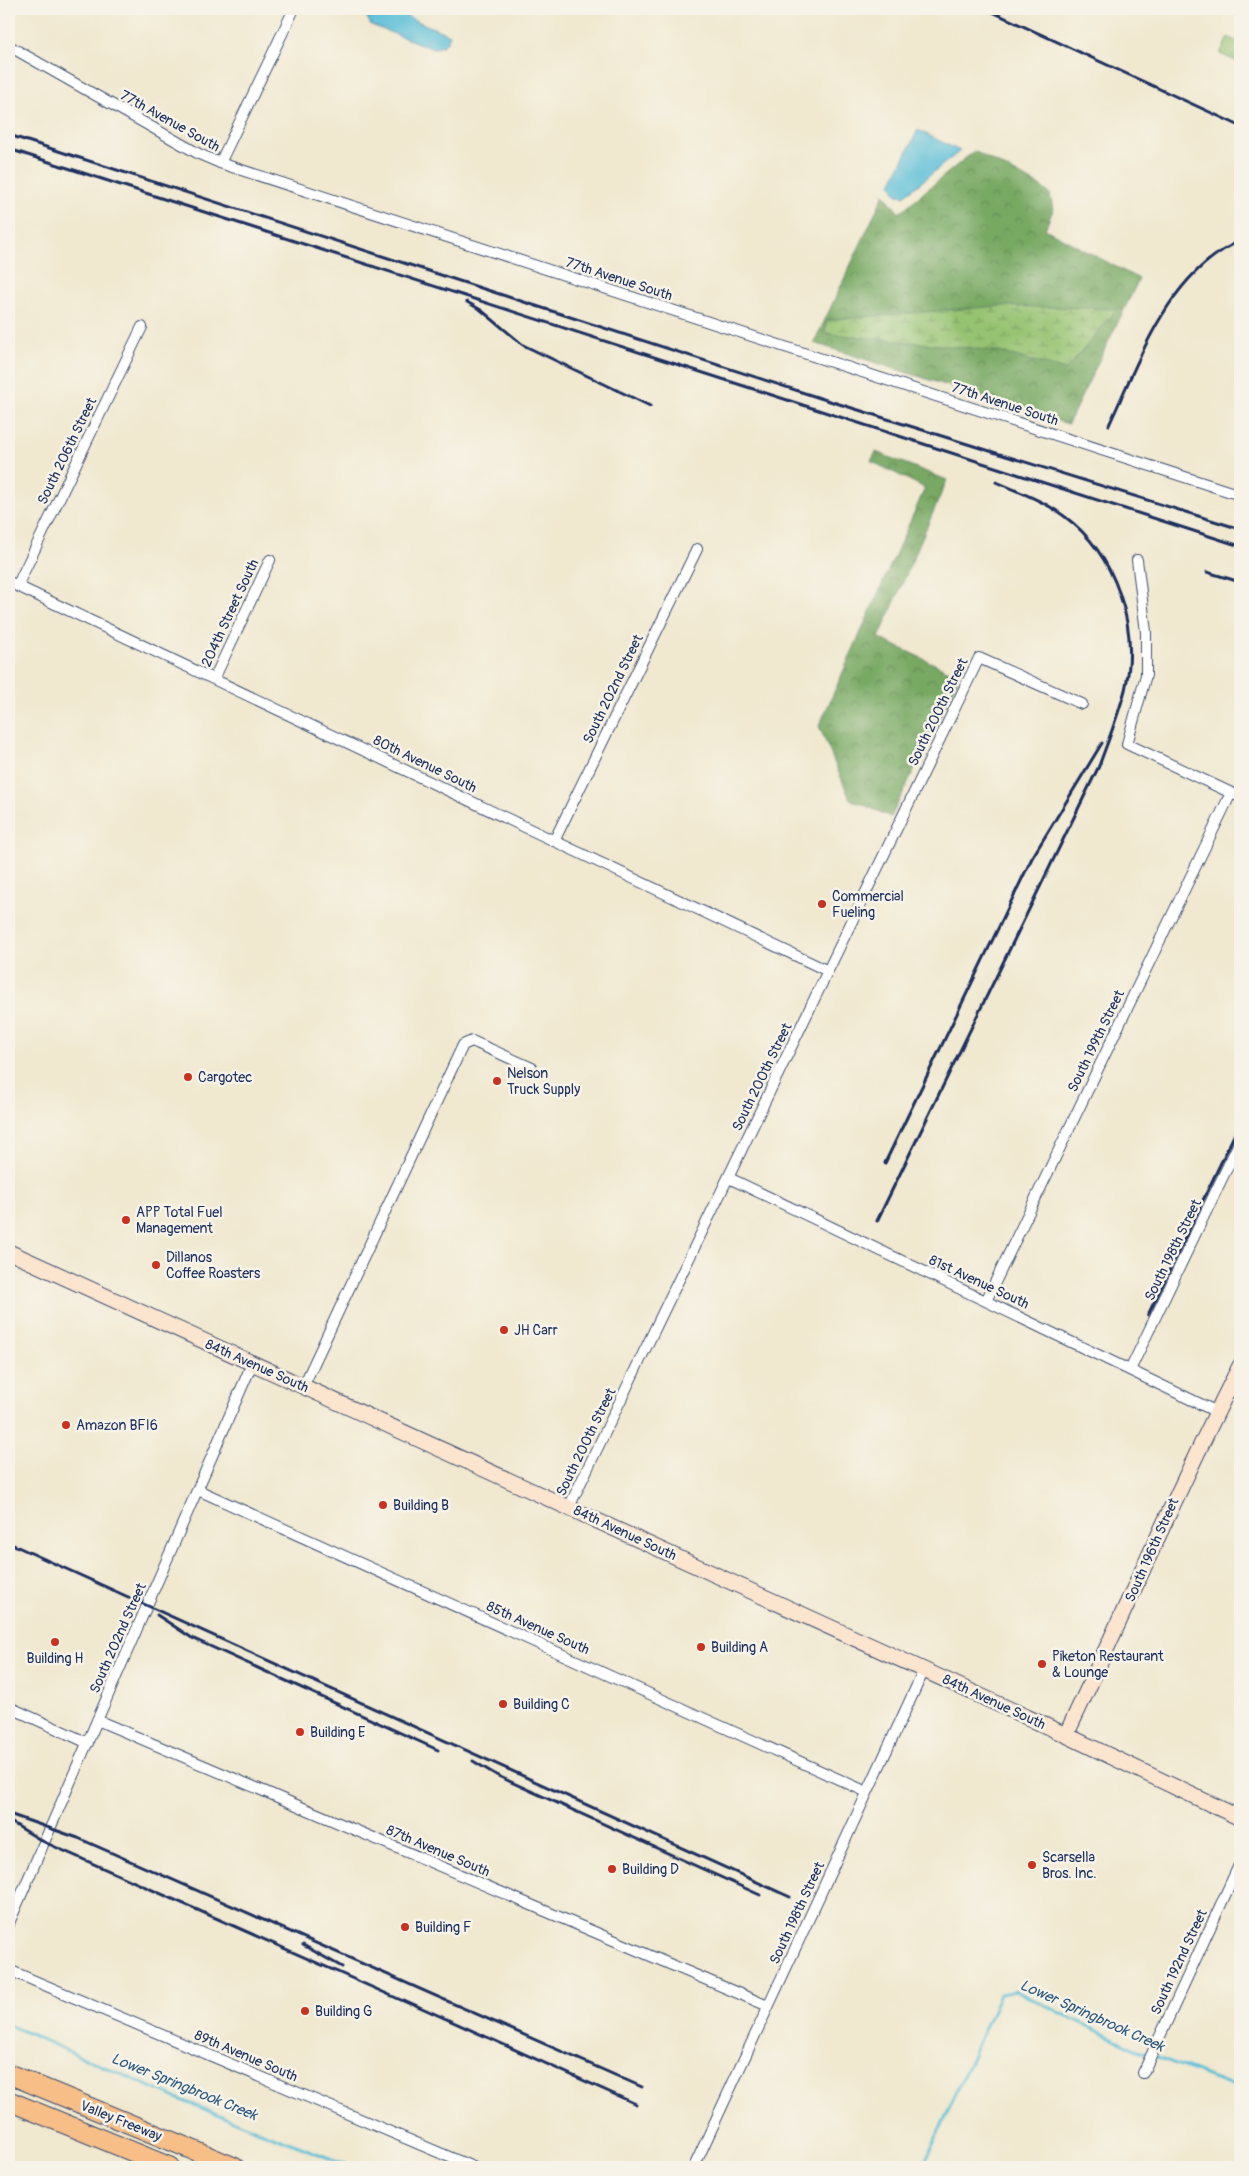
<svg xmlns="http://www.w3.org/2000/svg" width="1249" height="2176" font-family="Pangolin,sans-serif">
<defs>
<pattern id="grass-tufts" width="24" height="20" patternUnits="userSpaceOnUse" patternTransform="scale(1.25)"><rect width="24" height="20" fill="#96c371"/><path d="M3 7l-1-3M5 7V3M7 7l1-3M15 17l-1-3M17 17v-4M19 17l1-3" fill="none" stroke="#7a9f60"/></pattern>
<pattern id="forest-crowns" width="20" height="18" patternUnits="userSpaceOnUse" patternTransform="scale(1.25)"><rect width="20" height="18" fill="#78a963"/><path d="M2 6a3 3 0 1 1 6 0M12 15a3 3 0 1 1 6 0" fill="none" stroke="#628a55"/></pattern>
<pattern id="wetland-marsh" width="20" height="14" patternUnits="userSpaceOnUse" patternTransform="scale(1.25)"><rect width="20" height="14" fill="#96c371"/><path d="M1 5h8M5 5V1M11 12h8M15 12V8" fill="none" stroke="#7a9f60"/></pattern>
</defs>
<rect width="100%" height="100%" fill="#f7f3e8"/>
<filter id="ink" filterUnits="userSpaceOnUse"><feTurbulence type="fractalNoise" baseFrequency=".02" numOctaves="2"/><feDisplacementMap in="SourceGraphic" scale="10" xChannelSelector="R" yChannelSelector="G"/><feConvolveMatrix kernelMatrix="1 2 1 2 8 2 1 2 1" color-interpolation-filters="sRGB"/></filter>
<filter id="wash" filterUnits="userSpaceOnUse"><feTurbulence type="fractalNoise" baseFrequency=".0096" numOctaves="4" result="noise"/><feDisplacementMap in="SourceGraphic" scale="20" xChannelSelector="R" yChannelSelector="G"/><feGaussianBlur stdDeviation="1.12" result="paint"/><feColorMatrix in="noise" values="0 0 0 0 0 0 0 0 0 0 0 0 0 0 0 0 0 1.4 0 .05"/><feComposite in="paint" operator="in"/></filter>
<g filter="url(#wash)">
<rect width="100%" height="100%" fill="#f0e8cf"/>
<path fill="url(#grass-tufts)" stroke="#587968" d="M1228,37L1240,43V63L1220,54Z"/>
<path fill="url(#forest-crowns)" stroke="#4a6c60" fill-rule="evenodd" d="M974,151L1040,186L1050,194L1053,210L1045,229L1139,279L1068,424L814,343L884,194L899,213ZM1116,309L1066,370L996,351L825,332L827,320Z
M876,452L947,480L879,638L960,676L891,817L850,799L819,726L925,488L871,461Z"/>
<path fill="url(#wetland-marsh)" stroke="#587968" d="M1000,306L1117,309L1066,370L996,351L825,333L827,320Z"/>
<path fill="#59bed7" stroke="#3a769a" d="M367,9H389L450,35C446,45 442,48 431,48L371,25L365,14Z
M918,130L960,151L904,196L897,195L891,184Z"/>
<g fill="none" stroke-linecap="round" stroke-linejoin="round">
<path stroke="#59bed7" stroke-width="3" d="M9,2025L176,2098L352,2167
M923,2167L1000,1994L1016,1991L1133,2048L1240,2088"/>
</g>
</g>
<g filter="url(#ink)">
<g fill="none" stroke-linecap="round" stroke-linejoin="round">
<defs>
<path id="street" d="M9,46L199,154L220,163L1240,495
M220,163L294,9
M1137,560L1146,632V675L1127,744L1240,797
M9,582L828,971
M17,586L142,327
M214,679L270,560
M554,841L697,549
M729,1178L1217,1412
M986,1301L1231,793
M1130,1370L1240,1141
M303,1387L463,1045L472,1041L532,1068
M198,1490L867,1792
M569,1507L979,658L1082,704
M9,1707L88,1743
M97,1720L768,2006
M9,1923L252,1364
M9,1970L473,2167
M1143,2073L1240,1863
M694,2167L924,1670"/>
<path id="secondary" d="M9,1252L1066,1735L1240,1818
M1066,1735C1125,1612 1178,1487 1240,1366"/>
<path id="highway" d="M9,2074L234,2167
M9,2101L170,2167"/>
</defs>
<use href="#street" stroke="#3b4b6f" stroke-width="12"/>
<use href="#secondary" stroke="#3b4b6f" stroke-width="17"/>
<use href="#highway" stroke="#3b4b6f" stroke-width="21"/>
<use href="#street" stroke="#fff" stroke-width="10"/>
<use href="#secondary" stroke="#fce5cf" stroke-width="15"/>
<use href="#highway" stroke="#f7be88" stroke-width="19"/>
<path stroke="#1b2f5e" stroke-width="3" d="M986,9L1240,126
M9,135L820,398L1240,529
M9,149L1240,546
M467,302L481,310L523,345L650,406
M1109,425C1140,359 1168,273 1240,241
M1207,572L1240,582
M885,1163L1032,858L1102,743
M877,1221L1099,766C1108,741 1118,716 1125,690C1140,628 1116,554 1064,516C1044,501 1019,492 996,482
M1148,1315L1240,1123
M9,1543L790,1897
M157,1615L192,1638L438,1750
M473,1761L498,1776L760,1895
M1240,1777V1775
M9,1814L78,1838L642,2087
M9,1821L44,1842L410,2004
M303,1945L342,1967
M404,2000L636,2104"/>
</g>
</g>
<g fill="#c8321e" stroke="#f7f3e8" stroke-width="2">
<circle cx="822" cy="904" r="5"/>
<circle cx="188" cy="1077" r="5"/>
<circle cx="497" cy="1081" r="5"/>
<circle cx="126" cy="1220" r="5"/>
<circle cx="156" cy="1265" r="5"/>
<circle cx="504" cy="1330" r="5"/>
<circle cx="66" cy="1425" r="5"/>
<circle cx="383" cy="1505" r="5"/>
<circle cx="55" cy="1642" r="5"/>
<circle cx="701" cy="1647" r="5"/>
<circle cx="1042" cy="1664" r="5"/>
<circle cx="503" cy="1704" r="5"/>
<circle cx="300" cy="1732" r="5"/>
<circle cx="1032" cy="1865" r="5"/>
<circle cx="612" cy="1869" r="5"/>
<circle cx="405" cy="1927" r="5"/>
<circle cx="305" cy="2011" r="5"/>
</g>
<g text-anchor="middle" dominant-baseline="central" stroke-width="5" stroke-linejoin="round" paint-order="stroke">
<g font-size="14" fill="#1b2f5e" stroke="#f7f3e8">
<text transform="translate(170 121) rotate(29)">77th Avenue South</text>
<text transform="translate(619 279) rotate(18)">77th Avenue South</text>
<text transform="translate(1005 404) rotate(18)">77th Avenue South</text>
<text transform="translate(67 451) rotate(-64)">South 206th Street</text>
<text transform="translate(230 613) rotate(-65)">204th Street South</text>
<text transform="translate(613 689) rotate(-64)">South 202nd Street</text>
<text transform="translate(938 712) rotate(-64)">South 200th Street</text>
<text transform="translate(425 764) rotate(26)">80th Avenue South</text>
<text transform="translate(1096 1041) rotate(-64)">South 199th Street</text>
<text transform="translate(762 1077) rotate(-64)">South 200th Street</text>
<text transform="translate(1173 1250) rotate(-64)">South 198th Street</text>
<text transform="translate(979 1282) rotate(25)">81st Avenue South</text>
<text transform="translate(257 1366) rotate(24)">84th Avenue South</text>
<text transform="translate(586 1442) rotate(-64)">South 200th Street</text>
<text transform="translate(625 1533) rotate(25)">84th Avenue South</text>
<text transform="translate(1152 1550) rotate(-66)">South 196th Street</text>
<text transform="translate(538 1628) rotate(24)">85th Avenue South</text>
<text transform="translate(118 1638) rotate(-66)">South 202nd Street</text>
<text transform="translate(994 1702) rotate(25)">84th Avenue South</text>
<text transform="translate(438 1851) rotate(23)">87th Avenue South</text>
<text transform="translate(797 1913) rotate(-65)">South 198th Street</text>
<text transform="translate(1179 1962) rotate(-65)">South 192nd Street</text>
<text transform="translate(246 2056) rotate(23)">89th Avenue South</text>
<text transform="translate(121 2121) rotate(22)">Valley Freeway</text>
</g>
<g font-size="14" fill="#1b2f5e" stroke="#f7f3e8" text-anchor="start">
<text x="832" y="896">Commercial<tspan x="832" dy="16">Fueling</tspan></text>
<text x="507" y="1073">Nelson<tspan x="507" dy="16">Truck Supply</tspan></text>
<text x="198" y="1077">Cargotec</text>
<text x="136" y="1212">APP Total Fuel<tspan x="136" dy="16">Management</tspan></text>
<text x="166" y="1257">Dillanos<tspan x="166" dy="16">Coffee Roasters</tspan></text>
<text x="514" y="1330">JH Carr</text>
<text x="76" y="1425">Amazon BFI6</text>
<text x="393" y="1505">Building B</text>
<text x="711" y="1647">Building A</text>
<text x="1052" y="1656">Piketon Restaurant<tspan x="1052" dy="16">&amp; Lounge</tspan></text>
<text x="55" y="1658" text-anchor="middle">Building H</text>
<text x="513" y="1704">Building C</text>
<text x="310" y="1732">Building E</text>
<text x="1042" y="1857">Scarsella<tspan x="1042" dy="16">Bros. Inc.</tspan></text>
<text x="622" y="1869">Building D</text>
<text x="415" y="1927">Building F</text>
<text x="315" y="2011">Building G</text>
</g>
<g font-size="15" font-style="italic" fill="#2e5a82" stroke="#f7f3e8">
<text transform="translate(1092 2016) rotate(24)">Lower Springbrook Creek</text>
<text transform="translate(184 2087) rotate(22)">Lower Springbrook Creek</text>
</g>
</g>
<rect width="1249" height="2176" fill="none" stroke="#f7f3e8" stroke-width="30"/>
</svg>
